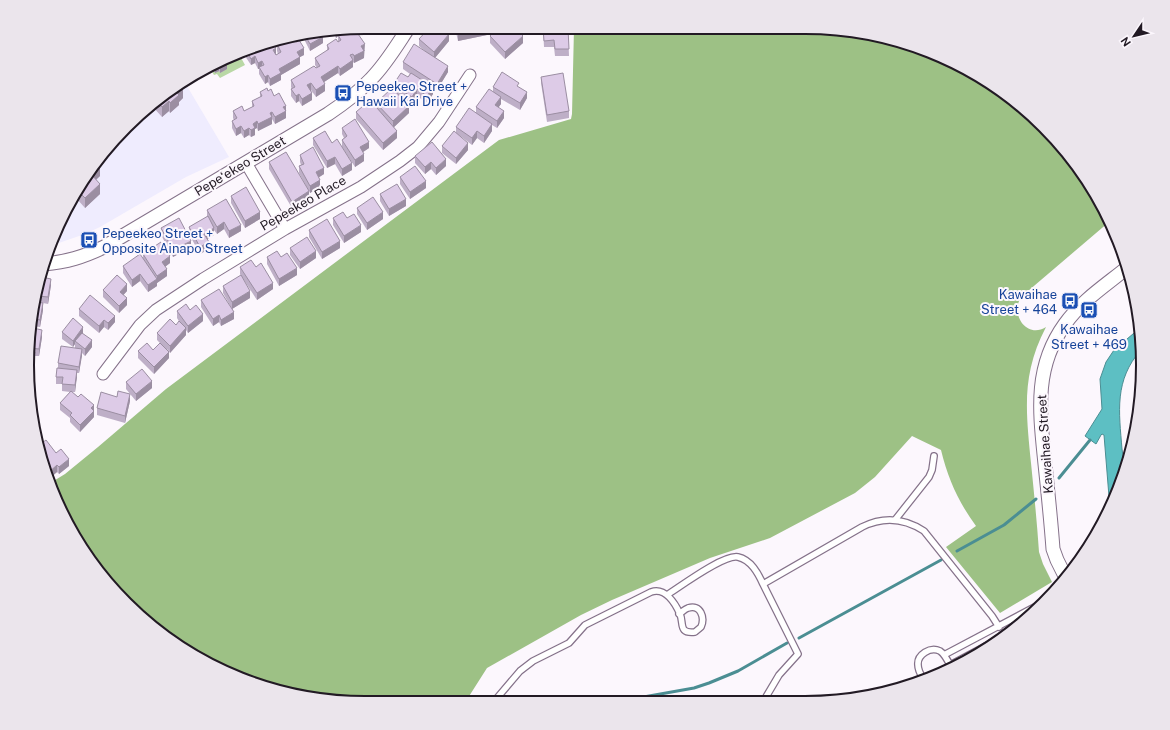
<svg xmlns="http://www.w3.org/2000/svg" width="1170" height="730" font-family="'Public Sans',sans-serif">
<rect width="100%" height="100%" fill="#fcf7fd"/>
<path fill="#efecfe" d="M184,81L229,157L186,177L100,227L85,234L50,246L97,159L177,84Z"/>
<path fill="#b9d8a5" d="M239,54L245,65L220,78L217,74L214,75L210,68Z"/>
<path fill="#9dc185" d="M574,28L849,30L934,53L1011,97L1059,142L1098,196L1109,222L1021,297C1010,315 1027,339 1046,327C1021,375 1026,411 1031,463C1034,493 1037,522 1039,552L1043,564L1052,582L1000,613L946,547L976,526C959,503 948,479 941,450L912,436L875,477L855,493L770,538L710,558L612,600L581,615L487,668L466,701L321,700L236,677L159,633L84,553L52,482L65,474L98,447L166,389L499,140L571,119L572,114Z"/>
<path fill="#5dbfc3" stroke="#4b8e93" d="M1140,328L1141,350C1114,380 1119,412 1122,449C1123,456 1124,464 1124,471C1124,480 1114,499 1110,509L1104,435L1102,434L1101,435L1096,444L1085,436L1102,409L1100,379L1106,362L1114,350Z"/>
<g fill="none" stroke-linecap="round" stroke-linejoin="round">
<path stroke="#4b8e93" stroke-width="3" d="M1059,478L1090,440
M957,551L1004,525L1036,499
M799,638L941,560
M621,701L694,688L709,683L738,671L787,643"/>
<defs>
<path id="service" d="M895,520L929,477L932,470L934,456
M763,584L798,654L779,675L763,702
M667,595C681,586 724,554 738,557C751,560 758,573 763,584L862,527C884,516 904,518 924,531L992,616L999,627
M944,655L1044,602
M950,665L995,641
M924,680C921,675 918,671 918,665C917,655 930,646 940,651C945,654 949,663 952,669
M497,698L520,671L533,661L569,643L585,625L651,592C665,587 675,603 680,614C684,623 678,634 695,632L701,627C705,618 701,604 688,608C685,609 682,612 679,614"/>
<path id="minor" d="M246,163L285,229
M103,374L140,325L156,310L203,279L285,229L361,187L400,161L418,147L439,122L470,75"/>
<path id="tertiary" d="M44,264C67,262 83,257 104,247L328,114C343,104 358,93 371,79C386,64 397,45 409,27
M1066,578L1057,560L1053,549C1051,521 1048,493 1045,464C1040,414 1033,368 1065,324C1081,301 1106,285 1128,267"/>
</defs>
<use href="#service" stroke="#85728a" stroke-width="8"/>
<use href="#minor" stroke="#85728a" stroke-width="13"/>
<use href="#tertiary" stroke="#85728a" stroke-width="15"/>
<use href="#service" stroke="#fff" stroke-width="5.5"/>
<use href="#minor" stroke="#fff" stroke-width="11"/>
<use href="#tertiary" stroke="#fff" stroke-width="13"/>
</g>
<path fill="#beafc7" d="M455,28H487V35L458,41Z
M543,28H568L569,56H555L554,47H544Z
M350,29L365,51H364V58L354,63L353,62V67L340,76L338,73L324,82L325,91L316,97L311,90L312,100L302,106L299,101L296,103L291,96V89H292L291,87V80L317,68L315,65V58L327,51V45L338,42V36L336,38L333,32Z
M325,34L322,35L323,43L310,51L303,37Z
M490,36L523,43L505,59L490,43Z
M419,39L449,41L435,58L448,72L437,90L433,88V94L427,103L417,96L412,104L399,96L409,113L394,127L397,138L383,150L356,119V112L376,107V103L393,89V85L408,77L410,74L403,69V62L426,52L419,46Z
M277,44L304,55L300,57V64L281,75V80L270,86L268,82L265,84L259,74V69H258L255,63L251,65L245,56V50L257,45L276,55L278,54L277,51Z
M226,60L227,69L220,73L219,71L215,73L212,67Z
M541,77L569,111V118L547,122L541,83Z
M177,84L183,98L179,102V105L170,113L169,111L162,117L153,107Z
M493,87H519L527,98L520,110L501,99V104L498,108L504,118L497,128L492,125V131L484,143L477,138L472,145L459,135L468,150L456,164L442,153V146L456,133V127L476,113V107L493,92Z
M268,91L286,106V118L275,124L272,119V124L258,131L257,128L255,129V135L251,137L249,135L244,138L241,133L236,136L232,128V121L234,120L233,118V111H244L252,107V101L260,97V92Z
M342,128L369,148L363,152L364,161L355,167L342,147V140L344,138L342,134Z
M313,138L332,143L352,170L342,176L335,164L327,168L313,145Z
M300,155L324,174L318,178L320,187L310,193L299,173V166L301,165L300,162Z
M415,156L446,166L436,175L431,169L425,174L415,163Z
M96,161L100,176L96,180L100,194L85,208L77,199L74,202Z
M269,162L309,198L292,208L269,169Z
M400,177L426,188L410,199L400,184Z
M380,194L406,206L389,216L380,201Z
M231,196L260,219L245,228L231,203Z
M357,208L383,219L367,230L357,214Z
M207,210L241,231L229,238L224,229L217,234L214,230V235L207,239L209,249L200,254L189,234V227L207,217Z
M333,218H347L361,232L344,243L333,225Z
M161,228L191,247L173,257L161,235Z
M309,230L340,248L322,259L309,237Z
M290,248L316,258L300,269L290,255Z
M143,254L170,263L165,267L167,276L157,283V282V286L148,292L140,281L132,287L123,273V266L143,259Z
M267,257H281L297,275L279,286L267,264Z
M240,267H256L273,289L257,300L240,274Z
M42,277L51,285L48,304L43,303V310L40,327L33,326Z
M223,286L250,298L232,309L223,293Z
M103,290L127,291L123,295L127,305L119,313L103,297Z
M201,300L234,319L221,326L219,322L213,326L201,307Z
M79,309L115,322L108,330L104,327L99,333L79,316Z
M190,310L203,321L188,333L186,330V335L170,353L167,349L169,358L154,374L138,358V351L153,350L160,343L157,340V333L180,323L177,318V311Z
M33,328L42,337L39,356H35V359L30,380L32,388L31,392L27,365Z
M62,332L83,334L92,347L85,356L82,353L79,373H77L75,392H72L78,397L94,405V417L80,432L70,422V418L60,410V403L70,392L62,391V384H56V377L58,368V363L75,348V344L73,347L62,339Z
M126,382L152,388L136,401L126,389Z
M117,397L130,401L125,423L97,415V408Z
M39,453H56L69,466L59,474L57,472L50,478Z"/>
<path fill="#9b8ea2" d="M487,28V35L458,41V34Z
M350,29L338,35V36L336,38V32Z
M449,34V41L434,59V52Z
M523,36V43L505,59V52Z
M323,37V43L310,51V44Z
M365,44L364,58L354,63V56L361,46Z
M276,48V55L273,50Z
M304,48V55L300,57V64L281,75V80L270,86V79L279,69L297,52Z
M255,56V63L251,65V59Z
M353,60V67L340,76V69Z
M262,61V67H259V69H258V63Z
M227,62V69L220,73V66Z
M219,64V71L215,73V66Z
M338,66V73L321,84V77Z
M448,66V72L437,90V84Z
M268,75V82L265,84V77Z
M311,83V90L307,92V85Z
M325,84V91L316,97V90Z
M183,87V98L179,102V105L170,113V103L177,93Z
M433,87V94L427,103V96Z
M417,89V96L412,104V97Z
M527,92V98L520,110V103Z
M312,93V100L302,106V99Z
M299,94V101L296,103V96Z
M501,97V104L495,112V105Z
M169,101V111L162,117V107Z
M286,106V118L275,124V117L283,107Z
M409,106V113L393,128V121Z
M504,111V118L497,128V121Z
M272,112V124L258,131V124Z
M257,121V128L255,129V135L251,137V130L253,124Z
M492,124V131L484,143V136Z
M241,126V133L236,136V129Z
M249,128V135L244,138V131Z
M397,131V138L383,150V143Z
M477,131V138L472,145V138Z
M369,142V148L360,154V147Z
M468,143V150L456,164V158Z
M364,154V161L355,167V160Z
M335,157V164L327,168V161Z
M446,159V166L436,175V168Z
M431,162V169L425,174V167Z
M352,163V170L342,176V169Z
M100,166V176L91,184V174Z
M324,168V174L316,179V172Z
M320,180V187L310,193V186Z
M426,181V188L410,199V192Z
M100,184V194L85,208V198Z
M309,191V198L292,208V202Z
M406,199V206L389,216V209Z
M260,212V219L245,228V221Z
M383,212V219L367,230V223Z
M224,222V229L217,234V227Z
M241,225V231L229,238V231Z
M361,225V232L344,243V236Z
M214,228V235L204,241V234Z
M191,241V247L173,257V250Z
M340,241V248L322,259V252Z
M209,242V249L200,254V247Z
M316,251V258L300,269V262Z
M170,256V263L162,269V262Z
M297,268V275L279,286V279Z
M167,269V276L157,283V276Z
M140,274V281L132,287V280Z
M51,279V285L48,304V297Z
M157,279V286L148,292V285Z
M273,283V289L257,300V293Z
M127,284V291L120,299V292Z
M250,291V298L232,309V302Z
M127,298V305L119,313V306Z
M43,303V310L40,327V320Z
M234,312V319L221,326V320Z
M203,314V321L188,333V326Z
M219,315V322L213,326V319Z
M115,316V322L108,330V323Z
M104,320V327L99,333V326Z
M83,327V334L75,341V344L73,347V341Z
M186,328V335L170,353V346Z
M42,330V337L39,356V349Z
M92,340V347L85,356V349Z
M82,349V356L79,373V367Z
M35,352V359L30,381V374Z
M169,352V358L154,374V367Z
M77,370V377L75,392V385Z
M32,381V388L31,392L30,388Z
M152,381V388L136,401V394Z
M130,394V401L125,423V416Z
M94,405V417L80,432V425L91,408Z
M69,459V466L59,474V467Z
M57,465V472L50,478L48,473Z"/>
<path fill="#ddcbe7" stroke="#9b8ea2" d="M430,27H442L449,34L434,52L419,39Z
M457,28H487L458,34Z
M498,28H515L523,36L505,52L490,36Z
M543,28H568L569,49H555L554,40L544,41Z
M350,29L352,33L356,31L365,44L361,46L364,51L354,56L353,54L350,55L353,60L340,69L338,66L321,77L325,84L316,90L311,83L307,85L312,93L302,99L299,94L296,96L291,89L295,87L291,80L314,66L316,68L320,66L315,58L329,49L327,45L336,39L338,42L341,40L338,35L345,30Z
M322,34L323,37L310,44L306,37Z
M294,39L296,42L299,40L304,48L297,52L300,57L279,69L281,73L270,79L268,75L265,77L259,67L264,65L262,61L258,63L255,56L251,59L246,50L257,45L272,42L276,48L273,50L276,55L281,52L277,44L283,41Z
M414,44L448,66L437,84L403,62Z
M226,60L227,62L220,66L219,64L215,66V65Z
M502,72L519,83L517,86L527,92L520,103L493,87Z
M401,73L408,77L411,73L433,87L427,96L417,89L412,97L393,85Z
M563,73L569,111L547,115L541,77Z
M179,83L183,87L177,93L179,95L170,103L169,101L162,107L158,102L177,84Z
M267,88L268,91L271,89L274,96L279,93L286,106L283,107L286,111L275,117L272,112L270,113L272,117L258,124L257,121L253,124L255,128L251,130L249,128L244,131L241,126L236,129L232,121L237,118L233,111L242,106L244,111L254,106L252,101L262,96L260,92Z
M392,88L409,106L393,121L376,103Z
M489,89L501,97L495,105L504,111L497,121L476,107Z
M370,100L397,131L383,143L356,112Z
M469,108L492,124L484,136L477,131L472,138L456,127Z
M355,119L369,142L360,147L364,154L355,160L342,140L347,136L342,128Z
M325,131L332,143L337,139L352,163L342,169L335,157L327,161L313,138Z
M454,131L468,143L456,158L442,146Z
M432,142L446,159L436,168L431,162L425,167L415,156Z
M313,147L324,168L316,172L320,180L310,186L299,166L304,164L300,155Z
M286,152L309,191L292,202L269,162Z
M96,161L100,166L91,174L100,184L85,198L79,192Z
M415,166L426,181L410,192L400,177Z
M397,184L406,199L389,209L380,194Z
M246,187L260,212L245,221L231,196Z
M373,197L383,212L367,223L357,208Z
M226,199L241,225L229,231L224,222L217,227L207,210Z
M343,212L347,218L354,214L361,225L344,236L333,218Z
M208,216L214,228L204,234L209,242L200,247L189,227Z
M179,218L191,241L173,250L161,228Z
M327,219L340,241L322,252L309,230Z
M307,237L316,251L300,262L290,248Z
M161,242L170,256L162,262L167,269L157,276L143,254Z
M277,251L281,257L287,253L297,268L279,279L267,257Z
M140,254L157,279L148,285L140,274L132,280L123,266Z
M251,260L256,267L261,263L273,283L257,293L240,267Z
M117,275L127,284L120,292L127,298L119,306L103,290Z
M241,275L250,291L232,302L223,286Z
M42,277L51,279L48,297L38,296Z
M219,289L234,312L221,320L219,315L213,319L201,300Z
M90,295L115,316L108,323L104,320L99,326L79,309Z
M37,302L43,303L40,320L35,319Z
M186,304L190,310L196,305L203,314L188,326L177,311Z
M73,318L83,327L73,341L62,332Z
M170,319L176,325L179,321L186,328L170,346L157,333Z
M33,328L42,330L39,349L30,348Z
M82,333L92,340L85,349L75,341Z
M147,343L153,350L160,343L169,352L154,367L138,351Z
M61,346L82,349L79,367L58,363Z
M29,351L35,352L30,374L28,373L27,365Z
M57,368L77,370L75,385L62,384L63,377H56Z
M142,369L152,381L136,394L126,382Z
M29,380L32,381L30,388Z
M71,391L78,397L81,394L94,405L91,408L94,411L80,425L70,415L72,413L60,403Z
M118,391L130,394L125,416L97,408L101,392L117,397Z
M46,440L56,453L61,449L69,459L59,467L57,465L48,473L39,453L38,446Z"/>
<defs>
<symbol id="bus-square" viewBox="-11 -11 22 22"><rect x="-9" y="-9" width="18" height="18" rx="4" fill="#1a4fb4" stroke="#fcf7fd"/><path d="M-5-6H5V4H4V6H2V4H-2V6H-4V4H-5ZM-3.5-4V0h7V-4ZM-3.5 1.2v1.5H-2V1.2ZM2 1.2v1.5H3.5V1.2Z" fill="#fff"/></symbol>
</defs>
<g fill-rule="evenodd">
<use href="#bus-square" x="333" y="83" width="20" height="20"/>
<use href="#bus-square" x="79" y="230" width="20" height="20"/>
<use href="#bus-square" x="1060" y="291" width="20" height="20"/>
<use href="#bus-square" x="1079" y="300" width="20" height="20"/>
</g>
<g text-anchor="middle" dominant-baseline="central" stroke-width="4" stroke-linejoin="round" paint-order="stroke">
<g font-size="13" fill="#164399" stroke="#fcf7fd" text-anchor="start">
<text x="356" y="86">Pepeekeo Street +<tspan x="356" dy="15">Hawaii Kai Drive</tspan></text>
<text x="102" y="233">Pepeekeo Street +<tspan x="102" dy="15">Opposite Ainapo Street</tspan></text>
<text x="1057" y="294" text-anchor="end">Kawaihae<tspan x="1057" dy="15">Street + 464</tspan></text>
<text x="1089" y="329" text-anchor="middle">Kawaihae<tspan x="1089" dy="15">Street + 469</tspan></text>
</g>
<g font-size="13" fill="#221a24" stroke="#fcf7fd">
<text transform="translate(240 166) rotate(-31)">Pepeʻekeo Street</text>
<text transform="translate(303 203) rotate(-30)">Pepeekeo Place</text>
<text transform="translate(1045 444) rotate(-94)">Kawaihae Street</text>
</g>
</g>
<path d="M0 0H1170V730H0ZM365 34H805A331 331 0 0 1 1136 365V365A331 331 0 0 1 805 696H365A331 331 0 0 1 34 365V365A331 331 0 0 1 365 34Z" fill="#ebe5ec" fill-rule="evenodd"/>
<path fill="none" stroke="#221a24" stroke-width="2" d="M365 34H805A331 331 0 0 1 1136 365V365A331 331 0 0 1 805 696H365A331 331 0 0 1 34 365V365A331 331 0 0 1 365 34Z"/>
<g transform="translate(1134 36) rotate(235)" stroke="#fcf7fd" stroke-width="3" paint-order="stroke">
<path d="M0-3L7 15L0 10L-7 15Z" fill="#221a24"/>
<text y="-6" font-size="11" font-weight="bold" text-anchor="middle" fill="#221a24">N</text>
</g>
</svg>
